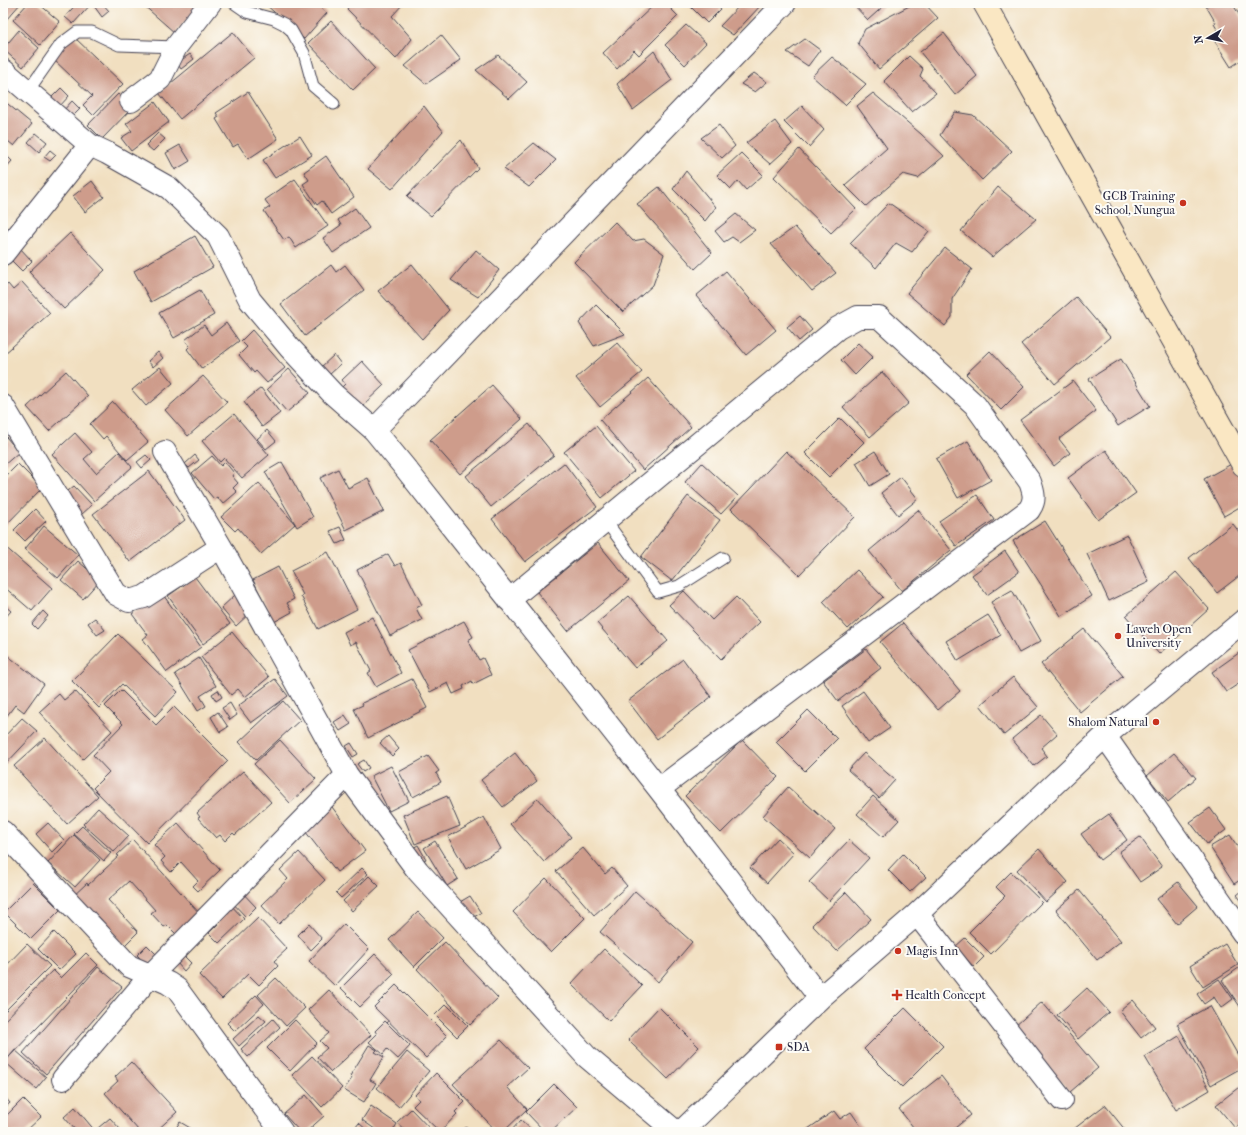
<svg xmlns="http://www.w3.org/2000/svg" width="1246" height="1135" font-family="'IM FELL French Canon',serif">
<rect width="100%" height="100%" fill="#fdfcf7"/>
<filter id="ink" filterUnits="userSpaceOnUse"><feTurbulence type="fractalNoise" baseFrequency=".025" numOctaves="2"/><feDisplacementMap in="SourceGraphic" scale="8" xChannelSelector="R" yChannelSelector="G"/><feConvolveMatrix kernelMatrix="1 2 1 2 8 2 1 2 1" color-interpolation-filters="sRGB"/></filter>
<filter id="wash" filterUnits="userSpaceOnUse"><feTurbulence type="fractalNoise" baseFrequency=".012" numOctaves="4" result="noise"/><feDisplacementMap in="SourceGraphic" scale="16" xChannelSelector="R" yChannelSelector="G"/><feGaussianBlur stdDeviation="0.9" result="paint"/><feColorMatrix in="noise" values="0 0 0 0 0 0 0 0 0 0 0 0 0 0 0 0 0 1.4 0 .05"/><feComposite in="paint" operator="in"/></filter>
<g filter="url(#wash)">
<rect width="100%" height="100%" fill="#f1dfc0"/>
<g id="blocks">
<path fill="#ce9c8b" d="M3,3H21L6,20L3,18Z
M28,3H38L60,22L40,45L13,20Z
M77,3H92L73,24L65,17Z
M99,3H102L109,11L102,17L94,6Z
M141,3H201L175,33Z
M264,3H316L327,13L304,39Z
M351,3H404L392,16L412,39L396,59L347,9Z
M656,3H665L678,16L639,55L634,50L617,69L603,53Z
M687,3H716L721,9L707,23Z
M742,3H763L733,35L720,26Z
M852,3H887L868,20Z
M915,3H924L938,18L879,69L858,43L865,29Z
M1212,3H1232L1243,21V59L1231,67L1214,40L1221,36L1214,24L1216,23L1206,6Z
M331,21L375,69L353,90L308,43Z
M686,25L706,43L685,65L665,45Z
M19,30L39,48L23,67L3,49Z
M233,32L254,58L180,119L159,93Z
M944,33L977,76L955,95L920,52Z
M441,35L461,60L426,84L405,66Z
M73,36L123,84L93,115L83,105L92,96L52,58Z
M805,39L820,50L808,66L787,52Z
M654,51L672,80L633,110L617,84Z
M190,54L194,59L181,69L177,63Z
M498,55L527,82L509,99L476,70Z
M909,56L923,69L920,76L936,93L912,112L884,81Z
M832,57L866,84L845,105L812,76Z
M754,73L767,82L755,92L741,84Z
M61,88L69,96L59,107L50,99Z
M248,92L278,139L248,159L238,144L233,147L216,119L219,117L216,113Z
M873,93L921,134L944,156L918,178L903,174L866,206L845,185L887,148L857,106Z
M118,94L132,108L102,139L88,125Z
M3,100L32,124L14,146L3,137Z
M72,101L80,109L71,118L63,111Z
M155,102L169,122L131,151L121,138L132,131L126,124Z
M424,106L443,131L392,189L368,169Z
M802,106L824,130L809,147L784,122Z
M955,112L973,115L1012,151L982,180L940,135Z
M775,121L792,144L770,164L746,143Z
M719,125L735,146L722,158L701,138Z
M36,133L47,142L39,152L28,142Z
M158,133L165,139L153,151L146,145Z
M300,136L312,155L275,178L263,160Z
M461,140L478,168L431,216L407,196Z
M534,143L556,160L529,187L504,169Z
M180,145L190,161L175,170L166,153Z
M799,149L856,209L831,233L774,177Z
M50,150L56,155L50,161L44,157Z
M3,152L12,161L3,171Z
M741,153L763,175L746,190L738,181L731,189L717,175Z
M326,156L354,197L331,214L322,201L317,205L303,184L309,180L304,172Z
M686,171L716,207L705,221L673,189Z
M295,179L328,226L296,248L289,237L284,240L264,211L270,207L265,200Z
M92,181L104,197L85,212L73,196Z
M659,187L712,253L695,269L637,204Z
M998,187L1036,219L992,257L961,231Z
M889,203L929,231L912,252L896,243L876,268L850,243Z
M355,208L369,228L333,253L323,238L341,225L338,220Z
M736,214L755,230L739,242L732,237L724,242L715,231Z
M615,222L633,241L644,239L664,254L653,285L623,312L574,262Z
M795,227L836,273L812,291L771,244Z
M70,233L105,270L64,309L29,272Z
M195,236L213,267L151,302L134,271Z
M19,247L32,261L22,271L8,257Z
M945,248L972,269L952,299V317L945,326L907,293Z
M476,250L499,270L478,297L451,280Z
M412,264L449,310L422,339L378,291Z
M331,265L336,272L345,265L364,290L305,336L281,304Z
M726,271L776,330L746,355L696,296Z
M22,282L50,313L3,355V289L8,284L13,290Z
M200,290L214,315L174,338L159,313Z
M1076,297L1110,337L1055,384L1021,344Z
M596,305L625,334L594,346L579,323Z
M800,316L812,330L799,341L787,327Z
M226,323L239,341L202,369L187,349L190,346L185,340L204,325L211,335Z
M252,330L285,368L267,383L256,371L254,373L239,355L247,347L241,341Z
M617,343L642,372L600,407L576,378Z
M858,343L873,357L855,375L841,360Z
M990,351L1024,387L1001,410L966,374Z
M158,352L163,358L153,367L148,361Z
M334,355L341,364L329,375L321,367Z
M1121,359L1150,406L1118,426L1089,379Z
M362,361L384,385L361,407L337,392L345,384L342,380Z
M160,367L173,383L146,406L132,390Z
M289,369L310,393L287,412L267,389Z
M66,371L88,396L49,431L27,407Z
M882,372L909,403L870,437L843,407Z
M203,376L227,402L188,436L165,410Z
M648,378L691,427L643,470L600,420Z
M1073,381L1096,411L1059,439L1070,453L1054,466L1020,420Z
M492,385L522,419L460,474L430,440Z
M261,388L280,413L262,427L244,402Z
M113,402L148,442L127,460L106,436L103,439L90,424Z
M234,414L269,455L242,478L224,458L220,462L202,441Z
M840,418L864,442L829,477L805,453Z
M529,424L554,455L491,507L466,476Z
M596,426L634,471L602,498L564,452Z
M267,430L276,441L266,449L257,439Z
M75,433L92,452L84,459L96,473L119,452L132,467L94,501L52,454Z
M6,437L19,452L3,466V440Z
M968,441L991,480L958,498L936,459Z
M1106,450L1136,493L1098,520L1068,478Z
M786,451L855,517L799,575L731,509Z
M875,451L889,474L870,486L856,463Z
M146,455L151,460L142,468L137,462Z
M195,455L199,460L189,468L185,464Z
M212,456L221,466L225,462L234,473L232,476L238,483L233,488L237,492L223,504L217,497L214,499L192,473Z
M282,462L313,517L297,527L265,472Z
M1235,462L1243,477V505L1224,516L1204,479Z
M564,463L597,507L525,562L492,519Z
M702,463L738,496L721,514L685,482Z
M18,464L42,488L3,528V479Z
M338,469L348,488L368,478L384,511L346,530L320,478Z
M149,471L185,520L130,562L93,514Z
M901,477L918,499L898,515L881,493Z
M259,483L295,524L261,554L238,528L235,531L221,517Z
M74,486L92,505L81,515L63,495Z
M977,495L994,520L956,546L939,521Z
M688,496L720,520L672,581L641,557Z
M35,509L46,521L25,541L14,530Z
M918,510L951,550L902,591L869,551Z
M1045,521L1092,596L1061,616L1013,541Z
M1233,524L1243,537V573L1217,593L1189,558Z
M44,526L78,555L58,578L25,549Z
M340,527L346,540L337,544L330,531Z
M1127,535L1149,582L1109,601L1087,554Z
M598,543L629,581L568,631L537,592Z
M3,545L52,588L32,611L3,586Z
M1005,551L1019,572L987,595L972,575Z
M328,552L357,609L318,629L301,596L303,595L291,571Z
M388,554L395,566L401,563L422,605L416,608L422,620L390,636L357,570Z
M78,561L100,580L83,599L61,580Z
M278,567L294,599L287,603L292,612L274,622L253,580Z
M857,570L883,597L848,629L823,602Z
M1176,572L1209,609L1159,654L1126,616Z
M195,577L230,624L203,644L168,596Z
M1012,590L1041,641L1019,653L991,602Z
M684,591L712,620L736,597L760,622L721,659L669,605Z
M161,592L201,647L167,672L143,639L148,635L132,614Z
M235,595L251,612L236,626L221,608Z
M629,596L668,641L635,668L597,623Z
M3,604L11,611L3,620Z
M43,611L48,616L37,629L32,624Z
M988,615L1001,635L958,661L946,641Z
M372,617L401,673L376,687L368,673L371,671L356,642L350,645L344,632Z
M95,618L105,630L97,635L88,623Z
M464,621L473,637L468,640L479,660L483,658L491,675L473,684L472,681L463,686L464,689L453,694L448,683L430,692L408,650Z
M903,623L960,691L938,710L880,642Z
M1084,629L1123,676L1080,712L1041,664Z
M232,632L269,677L245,697L238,689L231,695L201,657Z
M118,634L178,692L155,716L122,684L99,708L72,681Z
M866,649L881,668L838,701L823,681Z
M1243,650V681L1226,692L1212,672Z
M3,652L44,684L24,712L15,705L3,721Z
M199,658L216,686L200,696L206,706L198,711L175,674Z
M683,659L711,697L657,739L628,701Z
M1013,677L1038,707L1004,735L980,705Z
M275,679L288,696L251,723L238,706Z
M412,679L427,708L368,738L354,709L363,705L362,703Z
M121,690L156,725L174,707L228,761L147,843L93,788L109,772L93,755L123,724L105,706Z
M218,690L222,697L216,701L212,694Z
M75,691L112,731L83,759L39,712L59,694L64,700Z
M863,691L890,728L868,743L842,706Z
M283,701L300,720L256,760L239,742Z
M230,703L237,715L230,720L222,708Z
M808,710L837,739L805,771L776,742Z
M218,712L228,727L220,732L211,717Z
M345,715L351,724L340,731L334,722Z
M1041,715L1057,734L1041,748L1047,756L1034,766L1012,739Z
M22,718L37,731L3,767V738Z
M388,736L399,749L392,756L380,743Z
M45,738L98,796L67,824L14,766Z
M280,740L316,779L290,803L254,764Z
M742,740L778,777L721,833L685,796Z
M351,743L358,754L353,757L346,746Z
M515,753L537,781L503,807L481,780Z
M864,753L895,780L879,798L848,770Z
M1174,753L1196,778L1168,802L1147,776Z
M428,756L439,771L436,773L441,782L413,797L399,772Z
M364,760L369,768L363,772L357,764Z
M391,766L409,801L389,811L371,776Z
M243,771L271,802L235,835L233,833L225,841L220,835L216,838L198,818L200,817L197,813Z
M788,787L835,829L810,858L763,816Z
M447,796L460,826L415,844L403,815Z
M873,796L899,820L883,837L857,814Z
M538,798L571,837L544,862L510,824Z
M329,803L365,851L337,872L305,831Z
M98,808L129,836L114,852L83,824Z
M1210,808L1226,830L1207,844L1190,822Z
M1109,814L1127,840L1100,860L1081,834Z
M484,817L501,849L466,869L448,837Z
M48,823L64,840L52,852L36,834Z
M178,823L220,870L198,891L193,886L198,881L181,862L171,872L161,861L165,857L154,845Z
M82,826L111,853L104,861L74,834Z
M74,835L100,860L75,887L48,863Z
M1230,835L1243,855V878L1234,884L1210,847Z
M1140,837L1162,867L1140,882L1119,852Z
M778,838L794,853L767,883L750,868Z
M133,840L201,915L178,936L167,925L164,927L151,913L155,910L129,881L108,900L138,932L124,946L97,915L91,920L71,898L87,883L88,885L119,856L117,855Z
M849,840L869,858L829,901L809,882Z
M435,841L458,879L447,886L424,848Z
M418,845L426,859L418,863L411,849Z
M583,848L605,874L612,868L627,886L594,915L556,871Z
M1039,849L1068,882L1046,902L1017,870Z
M299,852L325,880L279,924L261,905L288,879L280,870Z
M903,854L926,877L910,892L888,870Z
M362,868L368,874L341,898L336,893Z
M1011,872L1042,902L991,954L969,932L1005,896L996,887Z
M369,876L379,886L352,911L343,901Z
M546,878L585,918L551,952L513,912Z
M1178,882L1198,906L1177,924L1157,899Z
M33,883L60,910L31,939L4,912Z
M239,889L256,907L246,917L229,899Z
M1079,890L1121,941L1097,960L1056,910Z
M1243,890V903L1237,895Z
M635,891L692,942L658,982L600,932Z
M846,892L871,919L837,951L812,925Z
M470,896L481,913L470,919L460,902Z
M228,902L244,919L219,943L209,933L218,924L214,920Z
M418,912L443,938L414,967L389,940Z
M258,918L287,949L274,961L278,966L259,985L248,974L222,999L199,975Z
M309,924L322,939L311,950L298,935Z
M344,924L369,949L335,986L309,961Z
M54,932L76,954L59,970L38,949Z
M965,938L984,957L974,967L955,947Z
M445,942L498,998L470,1025L417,969Z
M27,944L50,966L3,1013V969Z
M1225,944L1238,965L1203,987L1190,966Z
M147,945L158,956L148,966L137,955Z
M604,949L642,986L609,1021L571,984Z
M86,953L98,965L7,1059L3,1055V1022L53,970L61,978Z
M375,954L394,974L360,1007L341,988Z
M184,956L191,963L184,971L177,963Z
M98,967L122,987L46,1074L23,1053Z
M1240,967L1243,971V1011L1222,980Z
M276,978L305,1008L286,1026L258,995Z
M1219,979L1233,999L1221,1008L1214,997L1204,1004L1197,994Z
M396,985L447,1036L426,1058L374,1007Z
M1087,988L1109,1012L1078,1039L1057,1015Z
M329,990L371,1035L331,1072L317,1057L327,1048L320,1041L329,1033L308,1010Z
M256,995L264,1004L235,1031L227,1023Z
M1133,1000L1155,1027L1141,1038L1120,1011Z
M1042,1002L1098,1068L1070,1092L1014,1027Z
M446,1004L468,1026L457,1037L435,1015Z
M1210,1006L1243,1064V1067L1211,1085L1177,1024Z
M659,1007L699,1047L668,1079L628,1040Z
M905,1008L943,1046L902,1087L864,1049Z
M259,1015L266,1021L239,1046L233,1039Z
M273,1019L280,1027L248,1057L241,1049Z
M295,1020L317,1043L290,1071L267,1048Z
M385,1021L410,1046L398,1059L387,1049L383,1054L369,1042L377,1034L375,1031Z
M1179,1036L1210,1090L1176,1110L1145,1057Z
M501,1040L528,1068L507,1087L527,1109L503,1132H497L453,1084Z
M369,1045L377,1050L375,1052L384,1057L370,1080L376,1083L364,1102L344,1090L352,1078L350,1076Z
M15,1050L46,1077L36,1089L5,1062Z
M407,1052L429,1071L399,1107L377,1088Z
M312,1056L342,1088L322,1107L292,1075Z
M131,1062L177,1112L155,1132H140L105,1093L118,1081L115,1077Z
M436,1073L465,1102L455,1112L457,1114L440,1132L413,1106L419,1100L415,1095Z
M941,1076L971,1115L950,1132H917L899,1109Z
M554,1084L577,1107L550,1132H545L526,1112Z
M1243,1084V1122L1235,1128L1216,1105Z
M3,1095L10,1103L3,1109Z
M306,1095L324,1116L306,1132H300L284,1114Z
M23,1099L41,1117L25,1132H3V1119Z
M1105,1105L1126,1131L1070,1132Z
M371,1106L397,1124L392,1132H379L362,1120Z
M75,1107L96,1132H77L64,1117Z
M411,1109L433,1132H406L397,1122Z
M834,1111L840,1119L851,1112L865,1132H806L805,1131Z
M110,1118L120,1129L116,1132H102L98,1128Z
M521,1120L534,1132H510Z
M180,1122L197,1132H173Z
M359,1123L369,1132H352Z
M466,1127L470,1132H461Z"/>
</g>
</g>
<g filter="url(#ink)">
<use href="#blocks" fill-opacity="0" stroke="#413e4f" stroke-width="1"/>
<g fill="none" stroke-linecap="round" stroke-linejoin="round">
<defs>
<path id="lane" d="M234,3L247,12L274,19L284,24L291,30L304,53L313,86L334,104
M28,91L61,44L77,32H92L119,45L176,47
M605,520L658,592L679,586L723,558"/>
<path id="street" d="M3,70L90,145L107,153L169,188L218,236L250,300L290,348L333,394L374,430L406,469L659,789L820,998
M131,101L160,79L176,47L210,3
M3,254L90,145
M3,406L116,594L129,601L144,597L221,547
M374,430L785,3
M165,452L221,547L347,775L418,871L587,1057L676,1132
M509,600L838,328L858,317H879L975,405L1030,482C1034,493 1036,500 1029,510L659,789
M1105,736L1243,933
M3,832L129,966L168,983L177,989L282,1132
M917,914L1062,1100
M63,1079L151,975L347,775
M681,1132L820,998L917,914L1105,736L1243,621"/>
<path id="secondary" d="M984,3L1243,465"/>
</defs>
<use href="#lane" stroke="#413e4f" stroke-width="13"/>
<use href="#street" stroke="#413e4f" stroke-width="24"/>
<use href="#secondary" stroke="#413e4f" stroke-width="24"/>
<use href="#lane" stroke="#fff" stroke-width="11"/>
<use href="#street" stroke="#fff" stroke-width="22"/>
<use href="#secondary" stroke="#fae7c3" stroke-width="22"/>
</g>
</g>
<g fill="#c8321e" stroke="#fdfcf7" stroke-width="1.5">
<circle cx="1183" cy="203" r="4"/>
<circle cx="1118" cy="636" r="4"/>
<circle cx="1156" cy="722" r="4"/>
<circle cx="898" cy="951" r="4"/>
<path d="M895 989h4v4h4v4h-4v4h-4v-4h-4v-4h4z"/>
<rect x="775" y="1043" width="8" height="8" rx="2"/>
</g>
<g text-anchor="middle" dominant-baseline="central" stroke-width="4" stroke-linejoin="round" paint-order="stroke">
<g font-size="12" fill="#22223b" stroke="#fdfcf7" text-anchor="start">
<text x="1175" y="196" text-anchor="end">GCB Training<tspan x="1175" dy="14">School, Nungua</tspan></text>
<text x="1126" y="629">Laweh Open<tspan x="1126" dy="14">University</tspan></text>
<text x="1148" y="722" text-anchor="end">Shalom Natural</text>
<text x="906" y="951">Magis Inn</text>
<text x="905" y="995">Health Concept</text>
<text x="787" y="1047">SDA</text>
</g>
</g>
<rect width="1246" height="1135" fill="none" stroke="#fdfcf7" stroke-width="16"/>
<g transform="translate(1208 38) rotate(261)" stroke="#fdfcf7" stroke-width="3" paint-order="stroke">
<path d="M0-3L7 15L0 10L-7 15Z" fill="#22223b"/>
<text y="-6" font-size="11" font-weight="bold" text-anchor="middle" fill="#22223b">N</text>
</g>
</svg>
